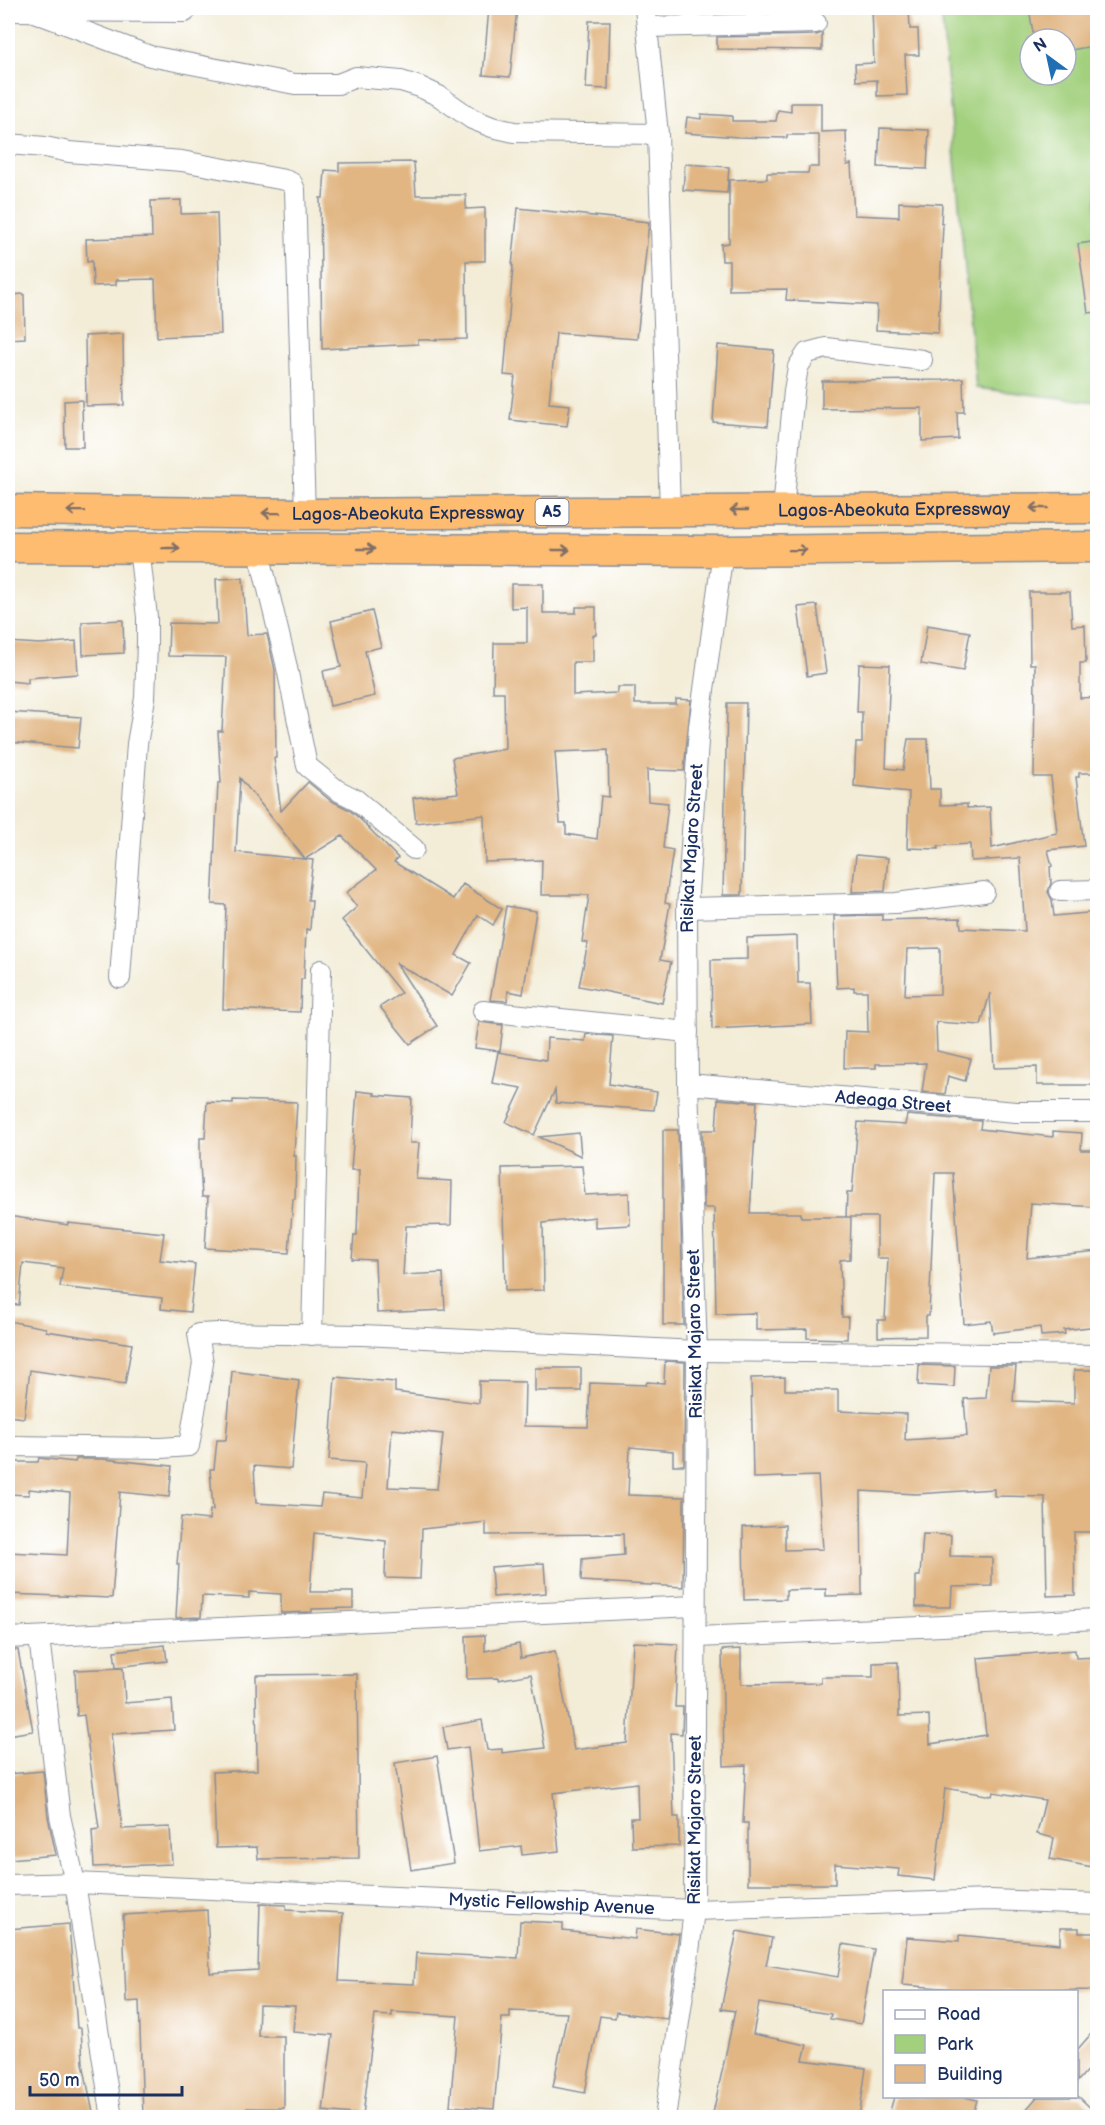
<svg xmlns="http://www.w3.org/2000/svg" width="1105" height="2125" font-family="'Balsamiq Sans',sans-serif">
<rect width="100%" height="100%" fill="#fff"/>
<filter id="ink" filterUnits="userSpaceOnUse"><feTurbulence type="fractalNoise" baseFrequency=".0167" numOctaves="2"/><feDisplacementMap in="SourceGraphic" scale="12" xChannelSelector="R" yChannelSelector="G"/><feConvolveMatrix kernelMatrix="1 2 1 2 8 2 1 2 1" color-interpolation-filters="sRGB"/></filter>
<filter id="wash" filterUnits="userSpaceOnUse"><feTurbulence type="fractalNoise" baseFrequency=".008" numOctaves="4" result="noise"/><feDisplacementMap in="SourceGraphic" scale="24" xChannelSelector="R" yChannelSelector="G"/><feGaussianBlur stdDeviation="1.35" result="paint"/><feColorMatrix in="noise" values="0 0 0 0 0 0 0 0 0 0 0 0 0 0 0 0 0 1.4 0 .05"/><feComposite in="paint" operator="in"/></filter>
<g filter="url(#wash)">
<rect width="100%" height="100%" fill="#f3edd8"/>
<path fill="#a2d07d" stroke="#5e806e" stroke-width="1.5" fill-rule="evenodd" d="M941,8H1097V402L976,388ZM1030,39H1066V75H1030Z"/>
<g id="blocks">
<path fill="#e1b683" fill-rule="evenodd" d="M489,8H517L510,77L483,75Z
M872,8H909L910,29H918L919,55H905L907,95L877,96V80L856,81L855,64L874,63Z
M1029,8H1098V45L1066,51V39H1034Z
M589,21H610L608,89L586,88Z
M822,33V50L717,49V37L816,35Z
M791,103H821V132L846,131L847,165L851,164L854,215L899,217V202L942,204L941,224H943L938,333L876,330L877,305L786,300L787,289L729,290V261H722L721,244L729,243V180L767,179V173H808L809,167H819V135H787V138L738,137L685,133L687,117L701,119V114L732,116V121H776L778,110L791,112Z
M880,128L929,130L927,169L878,167Z
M414,162L416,195H466V209L485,208V261H466L467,339L418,340V344L322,349L320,198H323L325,170L339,171V163Z
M685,164L729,167L727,193L683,190Z
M181,200V214L217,213L221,334L157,337L155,279L116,280V285L93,286L92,261L87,262L86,239L152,237L151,201Z
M518,208L649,222L637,339L556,333L549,403L570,405L567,426L510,420L515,376L504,375L513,266H512Z
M1098,241V312L1088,313L1078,244Z
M24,294L25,338L8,339V295Z
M123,334L124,405L86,406L85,336Z
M718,345L774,350L768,426L713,422Z
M963,378L964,412H957L958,439L922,441V408L822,409V381L943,380Z
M82,400L83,447H65L64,401Z
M243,578L247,635L267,634L275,670L276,758H274L281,811L308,782L330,800L348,809L359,818L398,858L394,862L453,899L463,884L502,909L493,925L478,915L456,955L471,963L452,996L396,963L437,1026L410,1044L380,1007L401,993L342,920L357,907L346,893L376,870L342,836L305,859L240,778L236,852L313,860L308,900H312L310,930L306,929L304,979H301L300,1012L223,1009L226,905L212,904L218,783H221L218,731H222L226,657L168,656L169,623L218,624L216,579Z
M511,584H543V613H576V607H596V635H593V662H573V695L617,693V687H635V704H676V699L691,700L684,771L647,770L648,801L668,803L663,848L673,850L665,903L670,904L660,960L671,962L662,1003L579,986L588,943L582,942L589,895H541L542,860L485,862L484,815L416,823L413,798L458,793L452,758L505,749L504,692H493L494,643H527V607L511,608ZM608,750L609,797L601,796L597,839L566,834V823H560L555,752Z
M1029,592H1070L1072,626L1085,625L1086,663H1080V698L1098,697V773H1079V777H1076L1084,846L1048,850L1052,866L1050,867L1051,883L1048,892L1052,900L1054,916L1098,912V1013L1093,1014V1085H1037V1067L994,1068L990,993L981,1025L936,1022L937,1051L971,1059L965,1081L948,1076L945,1094L922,1092L926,1063L876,1064V1068H844L845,1031L868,1032L867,991H854V987L837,988L834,916L882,915V920L960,918L961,928L1025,931L1020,858L971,861L970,844L938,846V849L907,848L909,792L854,786L856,743H862V712H857L859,664L890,665L886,768L903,770L908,739H928L930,789H940V805L967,804V808L990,807L992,848L1057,833L1051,777H1034L1035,664H1030ZM940,948V994L905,995L907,949Z
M817,605L826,673L807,676L798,607Z
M372,611L381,647L365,651L375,696L330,706L323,671L341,667L331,621Z
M123,620L124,653L83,655L82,622Z
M927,625L970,632L963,671L921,664Z
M76,641L78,674L28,678V683L8,681V642L40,644Z
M727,703H746L742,895H723Z
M8,712L81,717L78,748L8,742Z
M856,855L888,858L885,891L852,892Z
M506,906L536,911L523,994L508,991L507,1001L490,1000Z
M797,936L798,983H810L812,1024L712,1029L711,960L747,959V938Z
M479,1022L503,1025L500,1051L475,1048Z
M586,1034L613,1036L609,1084L657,1092L654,1110L556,1103L555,1090L534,1135L506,1122L522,1088L492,1083L498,1052L546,1060L547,1038L585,1041Z
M357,1091L375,1093L374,1095L412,1098L410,1143H419L416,1179L452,1181L451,1225L406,1226L403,1275L443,1273L445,1310L377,1313L375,1260L352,1259L354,1235H357L359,1170H351Z
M718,1099L757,1102L750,1213H801V1217H851L850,1259L840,1260L842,1317H848L847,1339L807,1338V1329L756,1330V1313L716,1314L714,1208H704L702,1130H716Z
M233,1100L297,1102L294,1156H296L295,1199H293L289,1253L205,1248L208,1197H202L200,1163V1138H205L207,1102L233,1103Z
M907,1115L981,1121L980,1129L1053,1137V1131L1082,1133L1081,1150H1098V1207L1031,1203L1027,1258L1098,1251V1326L1064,1330L1065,1334L1041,1336L1040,1327L993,1333L991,1321L964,1324L953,1173H935L929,1316H926V1336L878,1337V1320H885L888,1258H877V1217H846L847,1193H852L858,1122L905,1125Z
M663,1130H678L684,1325H663Z
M579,1133L581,1156L539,1137Z
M582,1166L585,1195L629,1193L630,1225L595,1227V1217L543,1223L544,1290L505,1291L502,1168Z
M8,1216L68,1225V1223L164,1233L160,1260L195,1264L190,1312L161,1309L162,1298L60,1287L63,1268L23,1263L19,1305L8,1304Z
M8,1321L46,1328V1331L132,1344L125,1384L30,1370L24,1418L8,1416Z
M665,1361L685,1362L684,1465H673V1451L630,1447L628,1495L684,1497L683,1587L581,1581L582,1559L624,1555L623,1534L486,1535V1522L422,1529L420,1579L385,1578L386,1541L314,1533L310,1592H353V1608L312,1609V1612L281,1613V1594L249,1592V1598L202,1596L201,1617L176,1618L179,1564H177L181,1517L209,1520L210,1510H213L210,1469H214L217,1440H226L232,1371L299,1380L291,1469L254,1466L256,1503L320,1507L322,1494L362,1498L365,1463L329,1460L335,1377L395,1382V1392L479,1403V1381L525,1382L524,1426L588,1427L590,1383L646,1385L647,1382L664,1383ZM392,1429L443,1434L437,1489L388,1487Z
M919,1365L955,1366L954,1387L918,1385Z
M989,1366H1016L1013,1401L1074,1403V1370H1098V1532H1074L1075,1595L1047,1596L1045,1497L994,1496V1489L916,1494L861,1491L862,1595L826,1596V1589L786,1590V1599L744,1600L743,1527L785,1525V1550L823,1549L818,1476L753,1478L751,1378L785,1377V1390H838V1411L906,1414L905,1440L967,1436L964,1399L986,1398Z
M535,1368H581V1391H535Z
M39,1458L75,1462L76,1459H103L172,1466L169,1497L120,1492L112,1598L8,1594V1552L67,1555L70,1493L29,1489V1495L8,1494V1462H38Z
M923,1534L951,1535L950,1556L992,1557V1586L952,1587L951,1607H916V1576H920Z
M544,1563L546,1593L493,1597L491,1567Z
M485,1635V1651L519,1644L521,1658L555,1651L574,1750L627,1743L633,1642L678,1644L675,1707H683L682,1734L671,1733L674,1817H679V1846L632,1847L631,1818H638L637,1783L553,1793L559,1851L522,1855L521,1846L479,1851L468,1747L447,1750L443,1727L482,1720L487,1750L502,1749V1753L545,1748L531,1674L498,1680V1678L467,1679L466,1636Z
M165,1645L167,1661L116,1667L114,1651Z
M741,1649V1684L821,1683V1677H873V1663L898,1662L899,1716L929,1715L930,1744L986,1735L978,1658L1075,1650L1076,1658L1098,1657V1868L1050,1859L1054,1838L1037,1834L1045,1800L993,1792L992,1796L945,1788L935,1880L898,1876L899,1869L835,1864V1884H748V1823H743L746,1765L724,1766L722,1650Z
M8,1650H18L33,1731L8,1735Z
M123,1668L125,1703L172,1699L174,1730L111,1734L122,1829L170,1827L172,1864L94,1867L92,1830L99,1829L84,1715L77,1716L75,1670Z
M357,1674L359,1858L258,1859L257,1847L216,1848L213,1772L257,1770L256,1675Z
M437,1756L454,1863L411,1870L395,1763Z
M43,1771L48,1817L56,1855L9,1859L8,1774Z
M260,1904L286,1905V1910L343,1913L339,1981L414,1984L416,1953L518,1958L520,1921L563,1923V1931L635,1939L636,1929L679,1934L667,2019L616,2012L615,2018L600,2016L585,2093L553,2087L567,2013L510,2011V2018H502L494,2109L450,2106L458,2016L392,2012V2016L375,2015L363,2115L323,2111L333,2035L293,2032L295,2006L259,2005L258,2036H284V2108H247V2111L143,2117L139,2001L126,2002L123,1915L207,1910L210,1973L258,1970Z
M69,1924L77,2028H81L83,2063L94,2118H8V1929Z
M1060,1928H1079V1933H1098V1990L954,1992V1989L902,1985L907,1937L959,1941V1935L1060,1944Z
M737,1931L772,1938L766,1965L838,1977L843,1944L874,1949L861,2024L830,2019L831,2014L759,2003L753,2034L807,2045L803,2060L866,2068L859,2118H734L713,2113L735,2011L721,2009Z
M1098,2026V2058L1077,2082V2050Z
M894,2097H965L977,2100L972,2118H888Z
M1037,2097H1079L1098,2115V2118H1065L1055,2108L1046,2118H1019Z"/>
</g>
</g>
<g filter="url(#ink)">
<use href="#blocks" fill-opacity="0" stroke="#878e9b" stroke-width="1.5"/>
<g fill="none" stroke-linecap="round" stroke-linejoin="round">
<defs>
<g id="minor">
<path d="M645,8L658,134L670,511"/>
<path d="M8,11L185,12"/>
<path d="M31,11L150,56L295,84H338L356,77L401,81L420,87L439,96L472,119L492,127L514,132L658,134"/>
<path d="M648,27L816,23"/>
<path d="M8,144L45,147L69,152L182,161L285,180L292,183L295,190L305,514"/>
<path d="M783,510L794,391L798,367L807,353L826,348L922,360"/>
<path d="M258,548L286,663L307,766L337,790L355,799L414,849"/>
<path d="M1060,891L1098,890"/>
<path d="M687,908L896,903L984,892"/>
<path d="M120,978L137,744L145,698L147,643V617L139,548"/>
<path d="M483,1011L688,1032"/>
<path id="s1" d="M688,1084L1016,1112H1098"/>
<path d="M312,1335L321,970"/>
<path d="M8,1446L161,1448L189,1446L203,1363L198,1334L219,1333L363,1335L697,1351L1098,1355"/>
<path d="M39,1637L60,1816L75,1883L112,2118"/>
<path d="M697,1637L1098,1619"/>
<path d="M8,1638L694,1606"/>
<path id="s2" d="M8,1885L75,1883L694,1910L990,1900L1098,1904"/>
<path id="s3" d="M665,2118L688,1960L694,1910L697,1351L688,1084L687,908L699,726L723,551"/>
</g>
<g id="highway">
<path id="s4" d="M8,510L305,514L1098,508"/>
<path d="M8,547L723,551L1098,547"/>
</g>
</defs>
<use href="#minor" stroke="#878e9b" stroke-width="22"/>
<use href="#highway" stroke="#878e9b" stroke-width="33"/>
<use href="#minor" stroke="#fff" stroke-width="20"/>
<use href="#highway" stroke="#fdbc6f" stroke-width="30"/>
</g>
<defs><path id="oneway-shaft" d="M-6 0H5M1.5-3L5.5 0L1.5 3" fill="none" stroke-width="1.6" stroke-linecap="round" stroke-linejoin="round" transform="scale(1.5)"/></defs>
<g stroke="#816e66">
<use href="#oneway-shaft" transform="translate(1039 508) rotate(180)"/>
<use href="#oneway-shaft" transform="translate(739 510) rotate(180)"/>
<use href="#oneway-shaft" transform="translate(76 511) rotate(-179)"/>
<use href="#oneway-shaft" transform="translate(271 513) rotate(-179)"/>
<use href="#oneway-shaft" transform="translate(171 548)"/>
<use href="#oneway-shaft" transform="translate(366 549)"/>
<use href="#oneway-shaft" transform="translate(561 550)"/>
<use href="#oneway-shaft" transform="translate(798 550) rotate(-1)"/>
</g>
</g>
<g text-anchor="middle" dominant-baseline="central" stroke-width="5" stroke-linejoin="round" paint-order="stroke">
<rect fill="#fff" stroke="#5f6d8e" stroke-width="1.5" x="535.5" y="499" width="33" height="26" rx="4.5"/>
<g font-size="16" font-weight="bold" fill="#1b2f5e">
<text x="552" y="512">A5</text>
</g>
<g font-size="18" fill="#1b2f5e" stroke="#fff">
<text stroke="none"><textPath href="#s4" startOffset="886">Lagos-Abeokuta Expressway</textPath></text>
<text stroke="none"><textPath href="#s4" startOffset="400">Lagos-Abeokuta Expressway</textPath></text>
<text stroke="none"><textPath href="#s3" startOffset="1272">Risikat Majaro Street</textPath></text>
<text stroke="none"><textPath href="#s1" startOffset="206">Adeaga Street</textPath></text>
<text transform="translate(695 1334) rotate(-91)">Risikat Majaro Street</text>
<text stroke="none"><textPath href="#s3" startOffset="300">Risikat Majaro Street</textPath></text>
<text stroke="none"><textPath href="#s2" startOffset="544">Mystic Fellowship Avenue</textPath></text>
</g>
</g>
<rect width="1105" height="2125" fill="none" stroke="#fff" stroke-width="30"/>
<rect x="883" y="1990" width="195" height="108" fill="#ffffff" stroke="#a4acbf" stroke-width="1.5"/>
<rect x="895" y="2010" width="30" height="9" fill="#ffffff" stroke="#a4acbf" stroke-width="1.5"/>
<text x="937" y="2020" font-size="18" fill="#1b2f5e">Road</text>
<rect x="895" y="2035" width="30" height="18" fill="#a2d07d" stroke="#a4acbf" stroke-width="1.5"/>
<text x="937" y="2050" font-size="18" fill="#1b2f5e">Park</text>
<rect x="895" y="2065" width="30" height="18" fill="#e1b683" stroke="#a4acbf" stroke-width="1.5"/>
<text x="937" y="2080" font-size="18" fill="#1b2f5e">Building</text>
<g transform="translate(1048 57) rotate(327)"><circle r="28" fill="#ffffff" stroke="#a4acbf" stroke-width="1.5"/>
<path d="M0-4.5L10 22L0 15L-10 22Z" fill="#1f6fb2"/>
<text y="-9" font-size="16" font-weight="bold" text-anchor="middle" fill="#1b2f5e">N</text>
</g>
<path d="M30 2086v9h152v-9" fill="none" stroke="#1b2f5e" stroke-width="3"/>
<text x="39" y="2086" font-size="18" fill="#1b2f5e" stroke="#ffffff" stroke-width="4.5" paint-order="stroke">50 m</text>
</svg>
